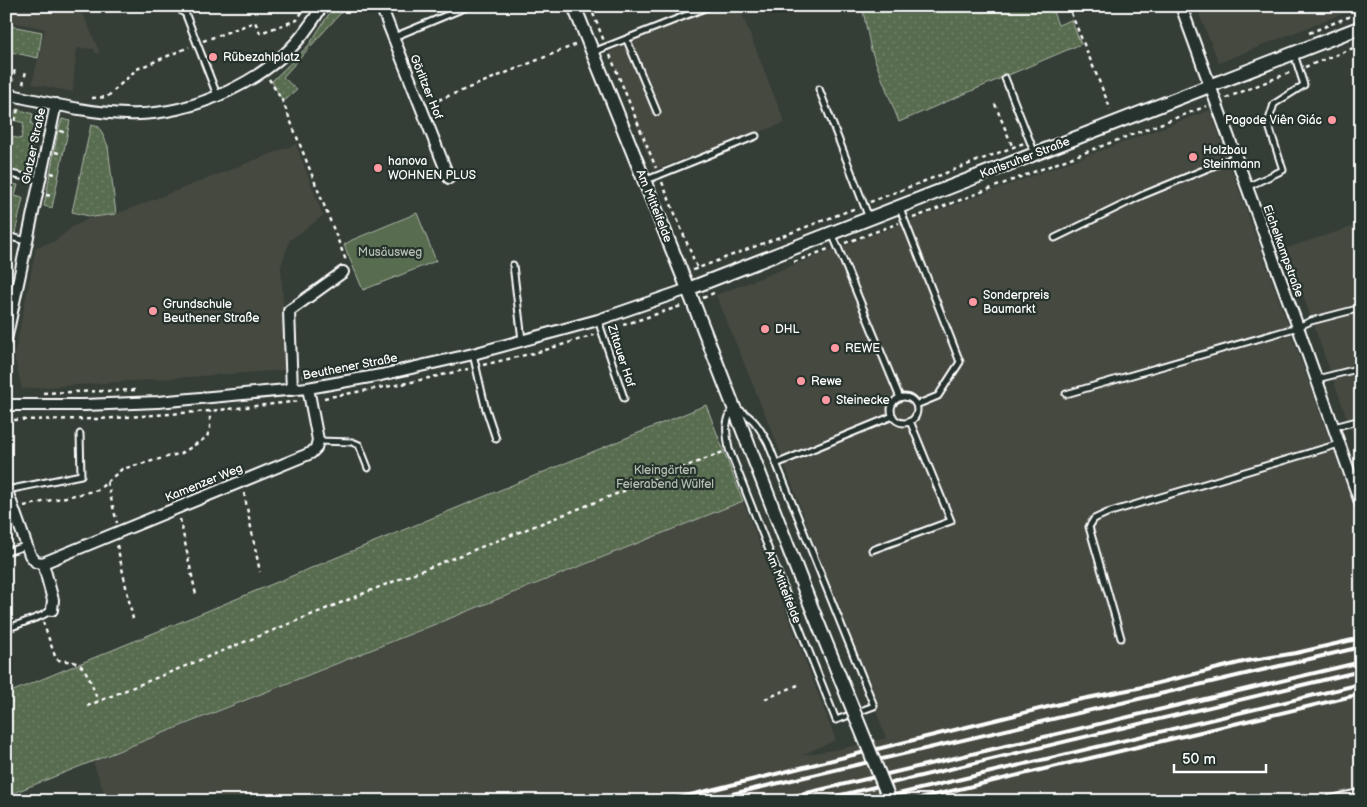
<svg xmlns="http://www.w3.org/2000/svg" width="1367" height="807" font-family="'Balsamiq Sans',sans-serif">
<defs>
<pattern id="grass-dots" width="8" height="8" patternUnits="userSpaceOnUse" patternTransform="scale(1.25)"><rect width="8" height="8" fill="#586c50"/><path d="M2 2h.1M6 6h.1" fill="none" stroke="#71826a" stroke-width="1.8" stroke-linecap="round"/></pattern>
</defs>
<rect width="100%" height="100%" fill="#343d36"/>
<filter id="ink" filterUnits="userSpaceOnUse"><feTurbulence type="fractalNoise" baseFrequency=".02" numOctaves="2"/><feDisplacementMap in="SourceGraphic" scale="10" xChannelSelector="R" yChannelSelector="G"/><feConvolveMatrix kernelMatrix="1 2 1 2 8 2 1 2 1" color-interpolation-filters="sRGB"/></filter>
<g filter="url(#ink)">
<path fill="#454840" d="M6,6H80L100,53H95L94,49L78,48L76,54L73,92L32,84L45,29L6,21Z
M714,6H739L785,123L653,170L609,52Z
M1198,6H1361L1219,63L1196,7Z
M1210,110L1361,526V801H107L93,762L743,501L836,740L802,755L839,749L886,738L779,449L716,295L834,249Z
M296,144L323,216L290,240L281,266L287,370L22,389L14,356L36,247L55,241L72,227L94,216L116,214Z
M1361,224V458L1286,248Z"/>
<path fill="url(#grass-dots)" stroke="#acb6a8" d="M334,6H347L283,77L297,90L283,102L272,82L273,80L309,45Z
M862,6H1051L1058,25L1071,20L1081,44L899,122L871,50Z
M6,25L42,32L38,58L6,51Z
M18,109L33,114L31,124L37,126L26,177L6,173V135L21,139L24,123L13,120L15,110Z
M62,119L70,121L52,208L44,206L58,131Z
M91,125L99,127L108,146L116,214L93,217L72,212Z
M11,184L18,185L15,196L23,198L14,238L6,236V199H8Z
M706,405L743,501L6,796V694Z"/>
<path fill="#586c50" stroke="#acb6a8" d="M417,213L436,261L363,290L344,245L352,240Z"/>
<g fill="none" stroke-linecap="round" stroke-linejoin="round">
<defs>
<path id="service" d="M184,10L217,95
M394,37L469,6
M627,40L657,112
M593,52L710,6
M1005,78L1035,154
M819,89L869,218
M6,173L40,180
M644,181L756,136
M1247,187L1283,170L1268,123L1274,104L1304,85L1294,54
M899,206L960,362L938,396L916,405
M832,233L900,398
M6,236L27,241
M1055,238L1143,195L1235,157
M513,265L522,340
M6,299L14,301
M598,320L624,398
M473,354L485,406L496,439
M1317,379L1361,368
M1066,394L1298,327L1311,321L1361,308
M891 410a13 13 0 1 1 26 0a13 13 0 1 1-26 0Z
M734,406C753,418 757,423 768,443L874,706L836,720L729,449C726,431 724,423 734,406Z
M1334,427L1361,420
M318,441L352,442L359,445L368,468
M776,464L893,416
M7,490L81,475L80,434
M872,550L951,521L910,421
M6,552L26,546
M6,629L41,616L52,610
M1121,638L1089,527L1094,519L1107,513L1339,444
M1321,801L1361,792"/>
<path id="minor" d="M183,6L184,10
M381,6L449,178
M1181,6L1298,327L1361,505
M6,94C46,102 86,113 127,114C191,117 273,79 309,26C314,19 319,13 321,6
M6,340L56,104
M292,390L289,311L343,272
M6,405H84L158,402L308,388L381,375L473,354L598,320L688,289
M6,488L30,555L36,562L43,563L53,600L52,610
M43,563L311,453L316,448L318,440L308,388"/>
<path id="tertiary" d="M574,6L688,289L809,601
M688,289L1361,27"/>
</defs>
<use href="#service" stroke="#fff" stroke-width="9"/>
<use href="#minor" stroke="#fff" stroke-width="14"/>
<use href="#tertiary" stroke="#fff" stroke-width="16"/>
<path stroke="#fff" stroke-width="2.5" stroke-dasharray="4 4" stroke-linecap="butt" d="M334,6L344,9
M559,6L562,13
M590,6L604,41
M1071,13L1111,110
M1309,33L1361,12
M203,41L255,22L260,33L297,20L306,6
M610,55L656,168
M1305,67L1361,45
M269,79L283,102L345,258V263
M12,82L15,69
M23,84L26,71
M92,98L107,97L137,69L189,47
M1226,98L1291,72
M431,103L575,45
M995,104L1013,148
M6,112L7,107
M15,121L18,109
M60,131L68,133
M55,152L63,154
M51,173L59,175
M662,182L698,270
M46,195L54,196
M870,202L1024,143
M913,218L1207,106
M845,243L899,223
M794,262L831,248
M693,270L856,208
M703,298L716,292
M608,330L681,306
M483,365L542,351L594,335
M302,376L316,374
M43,393L137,390
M324,398L407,383L468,369
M6,420L100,419L210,411L301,401
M107,482L117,523
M244,493L260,572
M24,506L98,490L122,469L182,453L207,437L210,428V411
M180,519L196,595
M117,545L133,619
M43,622L56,659C63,662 70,660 76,663C88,667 93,690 98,701
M765,699L798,685
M87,706L382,586L723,452"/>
<use href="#service" stroke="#26332d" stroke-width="5"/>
<use href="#minor" stroke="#26332d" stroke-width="10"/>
<use href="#tertiary" stroke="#26332d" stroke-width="12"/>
<path stroke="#fff" stroke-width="4" d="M666,801L1072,701L1138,688L1247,661L1296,653L1361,638
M702,801L1361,647
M773,801L1361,662
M816,801L1361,671
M869,801L1361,684
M909,801L1361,694"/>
<defs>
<path id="tertiary-bridge" d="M809,601L890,801"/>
</defs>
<use href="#tertiary-bridge" stroke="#fff" stroke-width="16" stroke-linecap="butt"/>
<use href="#tertiary-bridge" stroke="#26332d" stroke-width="12"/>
</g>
</g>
<g fill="#ff9aa2" stroke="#26332d" stroke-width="2">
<circle cx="213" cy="57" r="5"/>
<circle cx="1332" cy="120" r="5"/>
<circle cx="1193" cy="157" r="5"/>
<circle cx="378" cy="168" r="5"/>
<circle cx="973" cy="302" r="5"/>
<circle cx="153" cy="311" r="5"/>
<circle cx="765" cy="329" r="5"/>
<circle cx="835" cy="348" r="5"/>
<circle cx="801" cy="381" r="5"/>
<circle cx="826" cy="400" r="5"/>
</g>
<g text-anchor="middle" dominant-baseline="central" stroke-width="4.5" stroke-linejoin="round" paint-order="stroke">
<g font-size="12" fill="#fff" stroke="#26332d" text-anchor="start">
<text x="223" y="57">Rübezahlplatz</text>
<text x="1322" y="120" text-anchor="end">Pagode Viên Giác</text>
<text x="1203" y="150">Holzbau<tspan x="1203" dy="14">Steinmann</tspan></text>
<text x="388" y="161">hanova<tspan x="388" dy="14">WOHNEN PLUS</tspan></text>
<text x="983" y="295">Sonderpreis<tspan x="983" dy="14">Baumarkt</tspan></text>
<text x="163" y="304">Grundschule<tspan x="163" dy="14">Beuthener Straße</tspan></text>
<text x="775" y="329">DHL</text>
<text x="845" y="348">REWE</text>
<text x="811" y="381">Rewe</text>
<text x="836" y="400">Steinecke</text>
</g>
<g font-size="12" fill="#fff" stroke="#26332d">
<text transform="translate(426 87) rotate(68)">Görlitzer Hof</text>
<text transform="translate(34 146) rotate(-78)">Glatzer Straße</text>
<text transform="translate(1025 158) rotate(-21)">Karlsruher Straße</text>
<text transform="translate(654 206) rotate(68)">Am Mittelfelde</text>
<text transform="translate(1283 251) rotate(70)">Eichelkampstraße</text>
<text transform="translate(621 356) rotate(72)">Zittauer Hof</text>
<text transform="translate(350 367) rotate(-11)">Beuthener Straße</text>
<text transform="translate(204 483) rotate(-22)">Kamenzer Weg</text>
<text transform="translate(783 587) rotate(68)">Am Mittelfelde</text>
</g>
<g font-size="12" fill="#b4bdb0" stroke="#26332d">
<text x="390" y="252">Musäusweg</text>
<text x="665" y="470">Kleingärten<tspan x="665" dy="14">Feierabend Wülfel</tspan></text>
</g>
</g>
<rect width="1367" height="807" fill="none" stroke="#26332d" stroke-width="25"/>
<rect x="12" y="12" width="1342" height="782" fill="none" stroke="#fff" stroke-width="2" filter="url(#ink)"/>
<path d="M1174 764v8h92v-8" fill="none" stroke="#ffffff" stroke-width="2.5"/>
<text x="1182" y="764" font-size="15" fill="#ffffff" stroke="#26332d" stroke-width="4" paint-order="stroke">50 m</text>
</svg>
